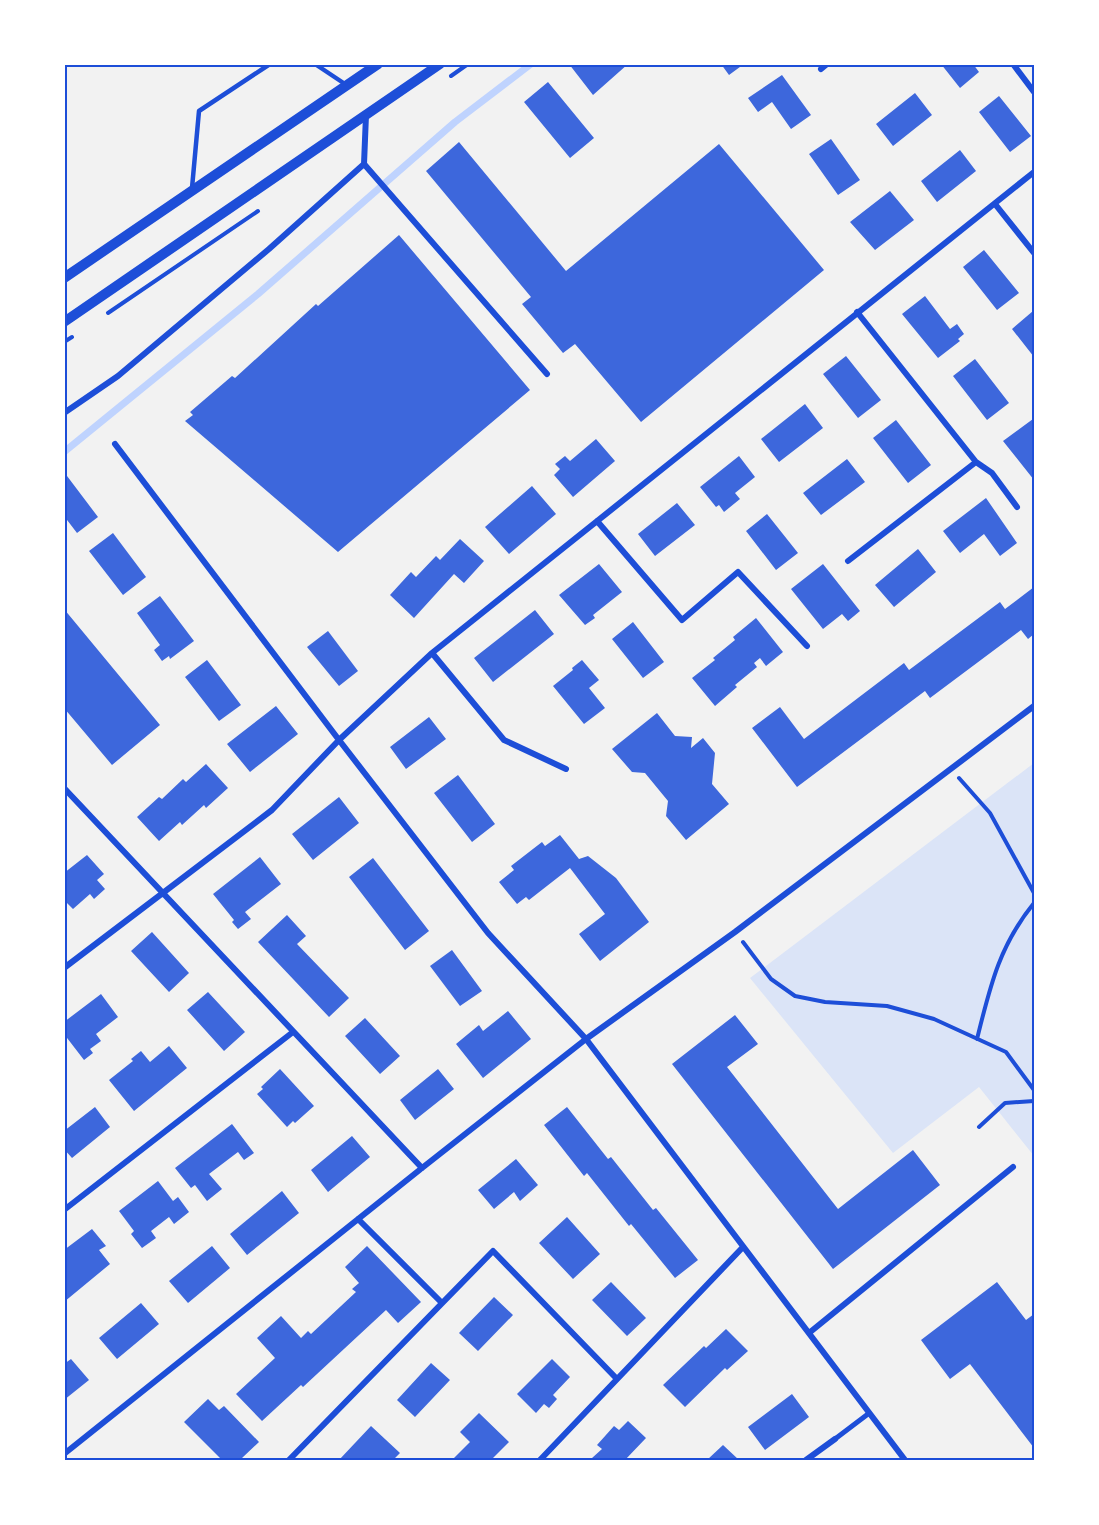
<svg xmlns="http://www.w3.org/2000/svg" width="1099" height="1525" font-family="'PT Sans',sans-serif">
<rect width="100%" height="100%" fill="#f2f2f2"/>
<path fill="#dbe4f7" d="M1034,763V1156L979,1087L893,1153L750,978Z"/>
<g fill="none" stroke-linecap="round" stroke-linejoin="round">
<path stroke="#bfd3fe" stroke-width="7" d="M64,452L258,294L455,122L531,64"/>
</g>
<path fill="#3d67dc" d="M569,64H628L593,95Z
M721,64H744L729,75Z
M941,64H973L979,72L960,88Z
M782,75L811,115L791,129L772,102L758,112L748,98Z
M548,82L594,138L570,158L524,102Z
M915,93L932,115L893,146L876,124Z
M999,96L1031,136L1010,152L979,112Z
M831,139L860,180L838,195L809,154Z
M459,142L566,271L719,144L824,270L641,422L575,344L563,353L522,304L531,297L426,171Z
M960,150L976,171L937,202L921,181Z
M890,191L914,220L875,250L850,222Z
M399,235L530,390L338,552L185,421L193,415L190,412L232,376L235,378L316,304L318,306Z
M984,250L1019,293L997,310L963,267Z
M925,296L950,329L957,324L964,334L958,339L960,341L938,358L902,314Z
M1033,311L1034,313V357L1012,329Z
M846,356L881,400L858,418L823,374Z
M975,359L1009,403L987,420L953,376Z
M805,404L823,428L779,462L761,439Z
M1033,419L1034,422V480L1003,441Z
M896,420L931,465L908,483L873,438Z
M596,439L615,461L573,497L554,475L560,469L555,464L565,456L570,461Z
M739,456L755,477L735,493L740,499L724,512L719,505L716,507L700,487Z
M847,459L865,482L821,515L803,493Z
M64,472L98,517L77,533L64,516Z
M532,486L556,514L509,554L485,527Z
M986,498L1017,543L1000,556L984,534L960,553L943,531Z
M677,503L695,525L655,556L638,534Z
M767,514L798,553L776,570L746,531Z
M113,533L146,577L123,595L89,551Z
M460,539L484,561L464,583L454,574L414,618L390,595L411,572L416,577L436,556L440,560Z
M918,549L936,572L894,607L875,585Z
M599,564L622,592L593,615L595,618L585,625L559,595Z
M823,564L860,611L848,621L842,614L823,629L791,589Z
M1034,587V634L1028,639L1021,630L930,698L925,691L797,787L752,728L780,707L804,739L904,663L909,670L1000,602L1005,609Z
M160,596L194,641L170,659L169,656L162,661L154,650L160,645L137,613Z
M64,609L160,725L112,765L64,708Z
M535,610L554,634L493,682L474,658Z
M756,618L783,652L766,666L760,658L754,663L757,667L735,685L737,687L715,706L692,678L715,660L713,658L735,640L733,637Z
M633,622L664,662L643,678L612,639Z
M328,631L358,671L339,686L307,647Z
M207,660L241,705L219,721L185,677Z
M582,660L599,680L589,688L605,708L584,724L553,686L573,670L572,668Z
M276,706L298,734L250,772L227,744Z
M657,713L675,736L692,737L691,748L703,738L715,753L712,784L729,804L686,840L666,816L668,801L645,773L632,772L612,749Z
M429,717L446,739L406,769L390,747Z
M206,764L228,788L206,808L204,805L182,825L180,822L159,841L137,817L159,797L162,799L183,779L186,782Z
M458,775L495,824L472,842L434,793Z
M339,797L359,823L313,860L292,834Z
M560,835L579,859L588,856L616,878L649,922L600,961L579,934L605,914L570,868L529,900L526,897L517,904L499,882L514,870L511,866L542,842L545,846Z
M87,855L104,874L97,880L105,889L94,899L90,894L73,909L64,900V873Z
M260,857L281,884L245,912L251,919L238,929L232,922L234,920L213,894Z
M373,858L429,931L405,950L349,877Z
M287,915L306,936L297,944L349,998L329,1017L258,942Z
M152,932L189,973L169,992L131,951Z
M452,950L482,991L460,1006L430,966Z
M208,992L245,1032L224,1051L187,1010Z
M101,994L118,1017L96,1034L101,1041L90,1049L93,1053L84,1060L64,1034V1022Z
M508,1011L531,1039L483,1078L456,1044L479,1025L483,1031Z
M735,1015L758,1044L727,1067L838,1209L913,1150L940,1185L833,1269L672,1064Z
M365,1018L400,1056L380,1074L345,1036Z
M169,1046L187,1068L134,1111L109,1080L133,1061L131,1059L141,1051L150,1062Z
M280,1069L314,1106L295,1123L293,1121L287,1127L257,1094L263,1089L261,1087Z
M438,1069L454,1089L415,1120L400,1100Z
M95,1107L110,1127L72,1158L64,1149V1131Z
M567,1107L608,1159L611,1157L653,1210L656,1208L698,1260L675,1278L631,1224L629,1226L587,1173L584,1176L544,1125Z
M232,1124L254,1153L244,1160L238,1152L209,1174L222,1189L207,1201L195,1185L191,1188L175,1168Z
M352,1136L370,1157L328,1192L311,1170Z
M516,1159L538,1185L520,1201L514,1192L494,1209L478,1190Z
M158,1181L173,1201L178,1197L189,1212L174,1224L169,1217L151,1231L156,1238L142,1248L131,1234L134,1231L119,1211Z
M282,1191L299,1213L247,1255L230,1234Z
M567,1217L600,1254L573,1279L539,1243Z
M92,1229L106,1246L99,1250L110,1264L64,1302V1250Z
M212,1246L230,1268L188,1303L169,1281Z
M367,1246L421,1302L398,1323L386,1310L303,1387L301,1385L262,1421L236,1394L275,1358L257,1338L281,1316L301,1338L308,1331L311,1334L356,1292L352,1289L359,1283L345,1267Z
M611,1282L646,1318L627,1336L592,1300Z
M997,1282L1026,1320L1034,1314V1448L970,1364L950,1379L921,1340Z
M494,1297L513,1315L478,1351L459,1333Z
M141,1303L159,1324L117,1359L99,1338Z
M726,1329L748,1351L727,1370L725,1368L685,1407L663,1385L704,1346L706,1348Z
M71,1359L89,1380L64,1400V1364Z
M552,1359L570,1377L553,1395L557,1399L549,1408L544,1404L536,1413L517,1394Z
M431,1363L450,1380L415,1417L397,1400Z
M792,1394L809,1417L765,1450L748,1427Z
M208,1399L219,1410L224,1406L259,1442L242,1458L245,1460H222L184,1422Z
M479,1413L509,1442L491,1460H452L470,1442L460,1432Z
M628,1421L646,1438L625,1460H595L592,1458L602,1449L597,1445L614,1426L619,1430Z
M371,1426L400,1453L393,1460H339Z
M723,1445L739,1460H707Z"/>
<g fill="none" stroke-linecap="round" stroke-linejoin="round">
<path stroke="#1d4ed8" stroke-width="4" d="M451,76L468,64
M108,313L258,211
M64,342L72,337
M959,778L990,813L1034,893
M743,942L771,979L795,996L825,1002L887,1006L934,1019L1006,1052L1034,1090
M977,1039C990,987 999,946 1034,903
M979,1127L1005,1103L1034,1101"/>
<path stroke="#1d4ed8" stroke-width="4.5" d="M315,64L345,84
M192,188L199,111L270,64"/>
<path stroke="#1d4ed8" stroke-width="5" d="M835,1439L868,1414"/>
<path stroke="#1d4ed8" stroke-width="6" d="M1013,64L1034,92
M821,69L827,64
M364,164L366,115
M995,204L1034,253
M857,312L976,462L992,473L1017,507
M64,413L118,376L269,249L364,164L547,374
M115,444L339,740L488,933L586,1039L905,1460
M597,521L682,620L738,572L807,646
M848,561L976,462
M432,653L504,740L566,769
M64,788L422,1168
M64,968L272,810L339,740L432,653L1034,172
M64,1210L293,1032
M358,1219L441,1302
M809,1333L1013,1167
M64,1454L422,1168L586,1039L735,932L1034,706
M289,1460L493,1251L617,1379
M540,1460L743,1247
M806,1460L835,1439"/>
<path stroke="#1d4ed8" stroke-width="10" d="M64,278L378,64
M64,322L440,64"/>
</g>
<rect width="1099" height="1525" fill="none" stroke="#ffffff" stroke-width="132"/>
<rect x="66" y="66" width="967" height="1393" fill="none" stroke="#1d4ed8" stroke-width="2"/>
</svg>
